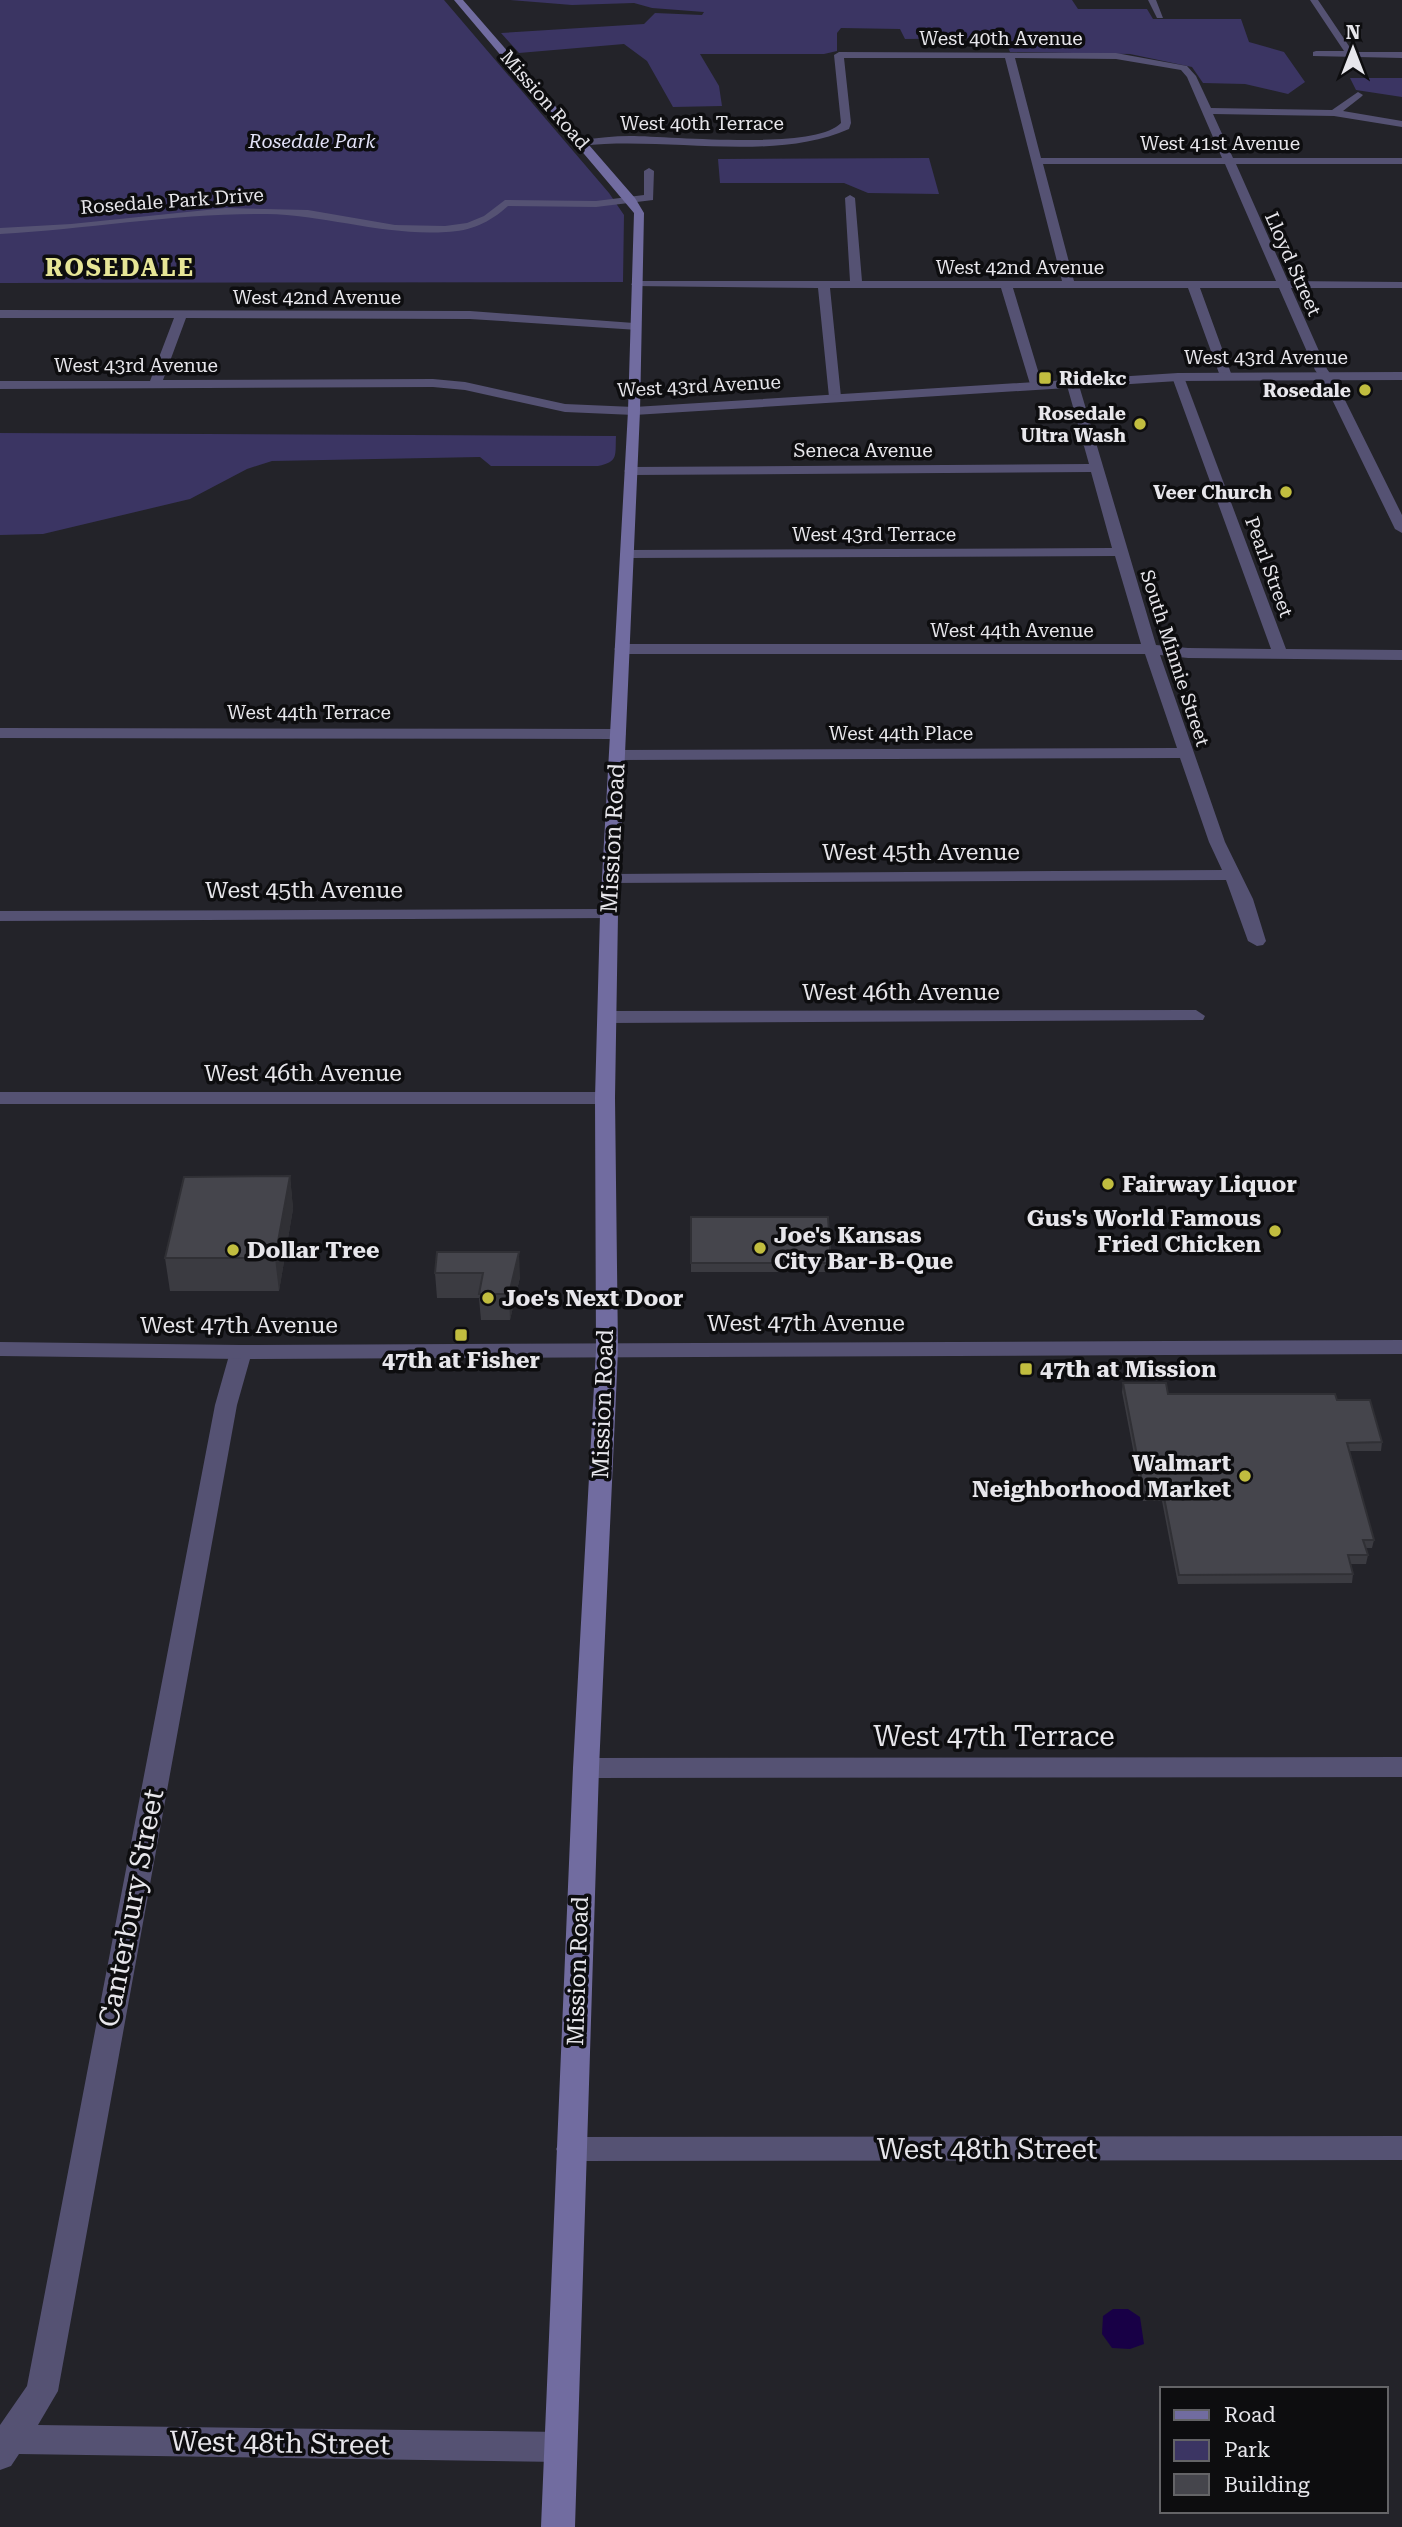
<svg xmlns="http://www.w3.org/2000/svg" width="1402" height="2527" font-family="'Roboto Serif',serif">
<rect width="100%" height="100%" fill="#232329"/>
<path fill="#3b3563" d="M0,0H444L609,193L624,215L623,282L0,283Z
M510,0H1072L1078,9H1147L1153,19H1241L1249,42L1284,52L1305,82L1288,94L1245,84L1203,83L1192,67L1130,54L1010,52L1004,38L905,39L900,29L841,28L837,33V51L824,54H700L719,86L722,106L673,107L647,61L624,44L519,53L501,33L644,24L655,13L702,15L704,12L652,8L634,3L572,5Z
M1350,78H1402V97L1356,90Z
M929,158L939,194L868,193L844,183H720L718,159Z
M0,433L616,436C615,455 619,462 598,466H491L480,457L272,461L247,469L190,499L43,534L0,535Z"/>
<path fill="#180046" d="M1113,2309H1128L1140,2317L1144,2344L1130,2349L1112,2348L1102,2334L1103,2316Z"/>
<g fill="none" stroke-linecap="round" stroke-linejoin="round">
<path fill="#555273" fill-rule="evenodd" d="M1148,0H1156L1163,18H1157Z
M1310,0H1318L1353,52H1402V58L1313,56V52L1316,51H1344Z
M839,52L1116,53L1187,66L1196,76L1211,108L1332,110L1358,92L1363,95L1361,97L1343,111L1402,121V127L1334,116L1213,114L1233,158H1402V164H1236L1288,281L1402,282V288H1291L1327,369L1336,382L1402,515V533L1395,529L1324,383L1315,370L1279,288H1200L1232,376L1226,380L1220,376L1188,288H1013L1042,384L1036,388L1030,384L1001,288H830L841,397L835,401L829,397L818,288L633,286L631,284L637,281H850L845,198L850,195L855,198L862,281H1062L1005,58H844L851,123L849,129C773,163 665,136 582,146L577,143L582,140C598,138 614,136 630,136C671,136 815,151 841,123L834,55ZM1015,58L1116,59L1181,70L1187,77L1222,158H1041ZM1043,164H1225L1276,281H1074Z
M649,168L654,171L653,200L596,207L508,206C489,223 471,231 446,232C385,236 326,215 266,214C177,213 88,229 0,234V228L71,224L226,208L308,210L395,225L445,226L467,223L484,216L505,200L596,201L644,195V171Z
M0,310L470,311L634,323L638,324V330L470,319L186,318L163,380L433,379L465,382L565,404L634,407L640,411L634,415L565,412L465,390L433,387L0,389V381H150L174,318H0Z
M1178,373L1184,377L1286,649L1402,650V660L1188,658L1160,655L1225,842L1253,899L1266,941L1263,945L1257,946L1248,941L1226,880L605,883L602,879L611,874L1222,870L1209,842L1180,758L617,760L609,755L617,750L1177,748L1145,654H622L614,649L622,644H1141L1115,556L627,558L620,554L627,550L1112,548L1091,472L631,475L624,471L631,467L1089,464L1066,382L1072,378L1078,382L1156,645L1188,648L1271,649L1172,377Z
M0,728L618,729L626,734L618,739L0,738Z
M609,909L615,910L618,914L615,918L0,921V911Z
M1196,1010L1205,1016L1203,1020L607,1023L598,1017L607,1011Z
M0,1092H605L615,1098L605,1104H0Z
M241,1345L249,1347L252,1352L237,1405L58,2391L38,2425L561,2432L572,2436L577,2447L572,2458L561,2462L19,2454L11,2466L0,2470V2425L27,2386L215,1405L230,1352L233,1347Z
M1402,1757V1777L586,1778L577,1775L573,1768L577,1761L586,1758Z
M1402,2136V2160L571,2161L561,2158L556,2149L561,2140L571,2137Z"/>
<path fill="#555273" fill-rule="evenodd" d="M1402,372V380L1178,381L634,415L628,411L634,407L1178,373Z
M1402,1340V1354L241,1359L0,1356V1342L241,1345Z"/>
<path fill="#716ca0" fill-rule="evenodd" d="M454,0H463L635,198L644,213L640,411L618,914L615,1098L618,1350L599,1768L575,2527H541L573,1768L596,1350L595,1098L600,914L628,411L634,213Z"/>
</g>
<path fill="#3b3b41" d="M290,1176L293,1209L279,1291H170L165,1258Z
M691,1217L831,1263L830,1272H691Z
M437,1252L520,1277L510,1320H481L479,1298H437L435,1273Z
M1123,1383L1168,1394L1337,1400L1382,1442L1381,1451H1349L1374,1540L1372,1548H1366L1368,1555L1366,1564H1350L1353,1574L1352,1583L1178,1584L1162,1501H1143L1122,1392Z"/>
<path fill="#303035" d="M290,1176L293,1209L279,1291L275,1258Z
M519,1252L520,1277L510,1320L509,1294Z"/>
<path fill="#45454c" stroke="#303035" stroke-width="2" d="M290,1176L275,1258H165L184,1177Z
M691,1217H828L831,1263H691Z
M437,1252H519L509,1294H479L483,1273H435Z
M1123,1383H1166L1168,1394H1335L1337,1400H1370L1382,1442L1347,1443L1374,1540H1363L1368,1555H1348L1353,1574L1179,1575L1163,1492H1144Z"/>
<g fill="#c1bd3f" stroke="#0d0d0f" stroke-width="2.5">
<rect x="1038" y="371" width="14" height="14" rx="3.5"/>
<circle cx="1365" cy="390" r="7"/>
<circle cx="1140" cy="424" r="7"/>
<circle cx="1286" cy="492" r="7"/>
<circle cx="1108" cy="1184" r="7"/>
<circle cx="1275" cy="1231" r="7"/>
<circle cx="760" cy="1248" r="7"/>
<circle cx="233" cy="1250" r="7"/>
<circle cx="488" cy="1298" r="7"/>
<rect x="454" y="1328" width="14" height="14" rx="3.5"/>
<rect x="1019" y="1362" width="14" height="14" rx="3.5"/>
<circle cx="1245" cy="1476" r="7"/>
</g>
<g text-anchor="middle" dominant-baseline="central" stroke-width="7" stroke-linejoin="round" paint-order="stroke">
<g font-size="19" fill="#e7e6eb" stroke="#0d0d0f">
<text x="1001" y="38">West 40th Avenue</text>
<text transform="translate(545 100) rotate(49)">Mission Road</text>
<text x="702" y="123">West 40th Terrace</text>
<text x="1220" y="143">West 41st Avenue</text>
<text transform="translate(172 201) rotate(-4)">Rosedale Park Drive</text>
<text transform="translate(1293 264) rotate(66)">Lloyd Street</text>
<text x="1020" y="267">West 42nd Avenue</text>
<text x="317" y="297">West 42nd Avenue</text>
<text x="1266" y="357">West 43rd Avenue</text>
<text x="136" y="365">West 43rd Avenue</text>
<text transform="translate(699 386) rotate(-3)">West 43rd Avenue</text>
<text x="863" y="450">Seneca Avenue</text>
<text x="874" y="534">West 43rd Terrace</text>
<text transform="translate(1269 567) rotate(70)">Pearl Street</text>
<text x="1012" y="630">West 44th Avenue</text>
<text transform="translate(1175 658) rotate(72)">South Minnie Street</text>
<text x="309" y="712">West 44th Terrace</text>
<text x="901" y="733">West 44th Place</text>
</g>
<g font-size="19" font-style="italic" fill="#e2e1f7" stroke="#0d0d0f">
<text x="312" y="141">Rosedale Park</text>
</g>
<g font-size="19" font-weight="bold" fill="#e7e6eb" stroke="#0d0d0f" text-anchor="end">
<text x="1059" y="378" text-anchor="start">Ridekc</text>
<text x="1351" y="390">Rosedale</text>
<text x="1126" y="413">Rosedale<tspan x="1126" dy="22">Ultra Wash</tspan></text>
<text x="1272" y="492">Veer Church</text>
</g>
<g font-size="23" fill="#e7e6eb" stroke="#0d0d0f">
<text transform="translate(613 838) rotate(-87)">Mission Road</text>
<text x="921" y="852">West 45th Avenue</text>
<text x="304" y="890">West 45th Avenue</text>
<text x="901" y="992">West 46th Avenue</text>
<text x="303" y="1073">West 46th Avenue</text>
<text x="806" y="1323">West 47th Avenue</text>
<text x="239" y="1325">West 47th Avenue</text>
<text transform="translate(603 1404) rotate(-88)">Mission Road</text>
<text transform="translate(578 1971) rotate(-88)">Mission Road</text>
</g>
<g font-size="23" font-weight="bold" fill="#e7e6eb" stroke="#0d0d0f" text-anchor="start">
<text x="1122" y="1184">Fairway Liquor</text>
<text x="1261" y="1218" text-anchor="end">Gus's World Famous<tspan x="1261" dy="26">Fried Chicken</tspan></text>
<text x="774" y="1235">Joe's Kansas<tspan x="774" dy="26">City Bar-B-Que</tspan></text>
<text x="247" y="1250">Dollar Tree</text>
<text x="502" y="1298">Joe's Next Door</text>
<text x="461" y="1360" text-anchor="middle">47th at Fisher</text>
<text x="1040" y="1369">47th at Mission</text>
<text x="1231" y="1463" text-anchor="end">Walmart<tspan x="1231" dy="26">Neighborhood Market</tspan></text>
</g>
<g font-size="24" font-weight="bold" letter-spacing="2" fill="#e6e596" stroke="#0d0d0f">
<text x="120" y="268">ROSEDALE</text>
</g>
<g font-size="28" fill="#e7e6eb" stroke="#0d0d0f">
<text x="994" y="1736">West 47th Terrace</text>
<text transform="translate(131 1908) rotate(-79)">Canterbury Street</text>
<text x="987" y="2149">West 48th Street</text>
<text transform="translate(280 2443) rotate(1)">West 48th Street</text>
</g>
</g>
<rect x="1160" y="2387" width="228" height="126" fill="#0d0d0f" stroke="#646467" stroke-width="2"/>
<rect x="1174" y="2410" width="35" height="10" fill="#716ca0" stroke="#646467" stroke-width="2"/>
<text x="1224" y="2422" font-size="21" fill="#e7e6eb">Road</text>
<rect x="1174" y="2440" width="35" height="21" fill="#3b3563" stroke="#646467" stroke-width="2"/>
<text x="1224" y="2457" font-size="21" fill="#e7e6eb">Park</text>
<rect x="1174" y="2474" width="35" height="21" fill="#45454c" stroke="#646467" stroke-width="2"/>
<text x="1224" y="2492" font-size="21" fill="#e7e6eb">Building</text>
<g transform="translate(1353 49)" stroke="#0d0d0f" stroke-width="5" paint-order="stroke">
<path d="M0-5L12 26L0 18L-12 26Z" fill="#e7e6eb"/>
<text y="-10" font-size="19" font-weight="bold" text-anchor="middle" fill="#e7e6eb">N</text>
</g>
</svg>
